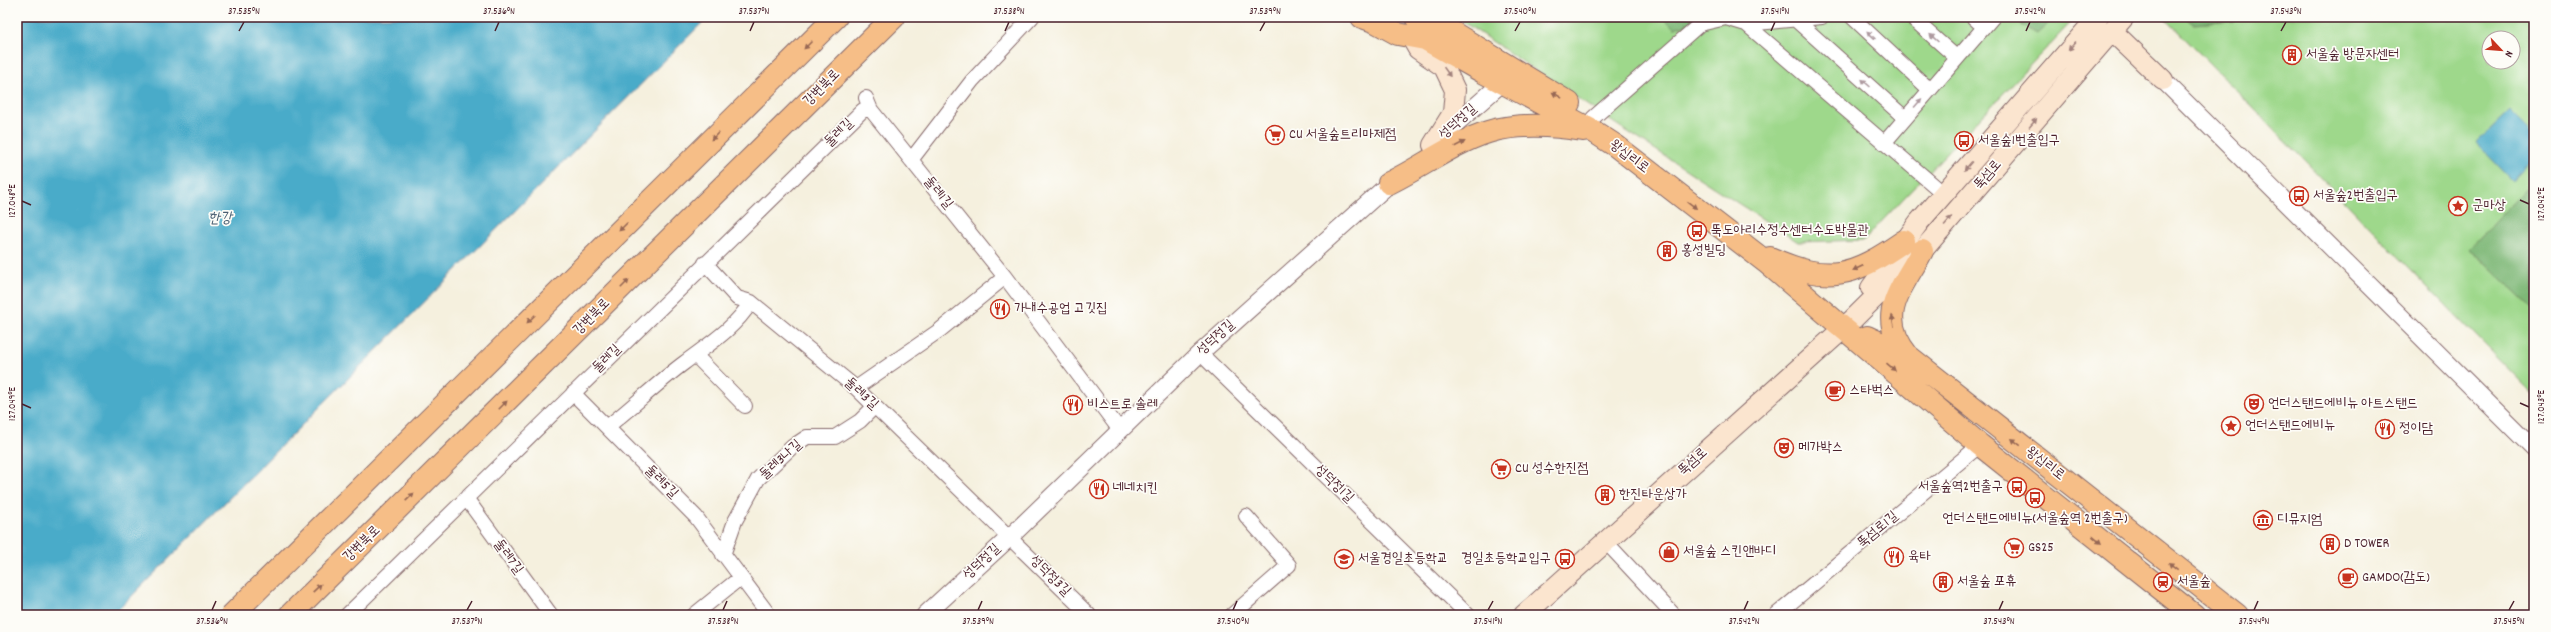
<svg xmlns="http://www.w3.org/2000/svg" width="2551" height="632" font-family="Dekko,'Poor Story',sans-serif">
<rect width="100%" height="100%" fill="#fdfcf7"/>
<filter id="ink" filterUnits="userSpaceOnUse"><feTurbulence type="fractalNoise" baseFrequency=".025" numOctaves="2"/><feDisplacementMap in="SourceGraphic" scale="8" xChannelSelector="R" yChannelSelector="G"/><feConvolveMatrix kernelMatrix="1 2 1 2 8 2 1 2 1" color-interpolation-filters="sRGB"/></filter>
<filter id="wash" filterUnits="userSpaceOnUse"><feTurbulence type="fractalNoise" baseFrequency=".012" numOctaves="4" result="noise"/><feDisplacementMap in="SourceGraphic" scale="16" xChannelSelector="R" yChannelSelector="G"/><feGaussianBlur stdDeviation="0.9" result="paint"/><feColorMatrix in="noise" values="0 0 0 0 0 0 0 0 0 0 0 0 0 0 0 0 0 1.4 0 .05"/><feComposite in="paint" operator="in"/></filter>
<g filter="url(#wash)">
<rect width="100%" height="100%" fill="#f5f0de"/>
<path fill="#9ed88b" stroke="#747c5b" fill-rule="evenodd" d="M1456,17H2076L1864,240L1798,242L1608,119Z
M2164,17H2534V395ZM2489,38H2513V62H2489Z"/>
<path fill="#7eb877" stroke="#646c51" d="M1663,17H1713L1674,28Z
M2016,17H2055L2037,34L2015,21Z
M2185,17H2238L2234,21L2193,24Z
M2534,180V310L2470,248Z"/>
<path fill="#4aabc9" stroke="#4a657a" d="M17,17H708L113,615H17Z
M2510,110L2534,134V159L2513,181L2476,143Z"/>
</g>
<g filter="url(#ink)">
<g fill="none" stroke-linecap="round" stroke-linejoin="round">
<defs>
<path id="minor" d="M1852,17L1930,90
M1911,17L1957,58
M1973,17L1984,27
M1797,21L1905,118
M1746,24L1822,17
M866,98L871,110L1005,277L1119,429
M1593,118L1700,24L1726,18L1746,24L1944,194
M1884,143L1993,17
M911,160L972,81L1032,17
M705,263L737,298L751,302L856,388L1089,615
M1200,353L1468,615
M695,355L745,406
M856,388L940,330L1005,277
M573,393L696,517L769,615
M607,427C633,407 657,383 684,363C709,344 734,329 751,302
M466,498L551,615
M1605,541L1674,615
M723,555L735,521L758,479L792,447L807,437H835L860,421L875,406
M347,615L863,110H871
M694,615L740,578
M1232,615L1289,565L1246,516
M1776,615L1980,445"/>
<path id="tertiary" d="M2163,80L2534,449
M1443,135L1512,74
M925,615L1010,537L1200,353L1398,176"/>
<path id="secondary" d="M2112,31L2163,80
M1410,35L1418,49L1444,67L1455,90L1453,113L1433,145
M1871,288L1919,222L2098,17
M1524,615L1845,327L1922,251L2124,17"/>
<path id="primary" d="M1362,17L1376,22L1398,34L1425,39L1483,72L1593,131L1616,146L1766,262L1980,445L2194,615
M1416,17L1434,27L1450,31L1569,103
M1389,183C1422,167 1453,143 1488,132C1517,123 1552,125 1583,130
M1770,258C1829,284 1852,277 1904,241
M1867,337L1908,356L2237,615
M1908,356C1874,314 1902,290 1922,251"/>
<path id="trunk" d="M232,615L836,17
M290,615L894,17"/>
</defs>
<use href="#minor" stroke="#86686a" stroke-width="16"/>
<use href="#tertiary" stroke="#86686a" stroke-width="19"/>
<use href="#secondary" stroke="#86686a" stroke-width="22"/>
<use href="#primary" stroke="#86686a" stroke-width="24"/>
<use href="#trunk" stroke="#86686a" stroke-width="24"/>
<use href="#minor" stroke="#fff" stroke-width="14"/>
<use href="#tertiary" stroke="#fff" stroke-width="17"/>
<use href="#secondary" stroke="#fbe5cf" stroke-width="20"/>
<use href="#primary" stroke="#f6be87" stroke-width="22"/>
<use href="#trunk" stroke="#f6be87" stroke-width="22"/>
</g>
<defs><path id="oneway-solid" d="M-6-.8H1V-3.2L6.5 0L1 3.2V.8H-6Z"/></defs>
<g fill="#ae9aa0">
<use href="#oneway-solid" transform="translate(1871 35) rotate(-137)"/>
<use href="#oneway-solid" transform="translate(1934 38) rotate(-138)"/>
<use href="#oneway-solid" transform="translate(1866 83) rotate(-138)"/>
<use href="#oneway-solid" transform="translate(1918 103) rotate(-49)"/>
</g>
<g fill="#976754">
<use href="#oneway-solid" transform="translate(808 45) rotate(135)"/>
<use href="#oneway-solid" transform="translate(1557 95) rotate(-149)"/>
<use href="#oneway-solid" transform="translate(715 136) rotate(135)"/>
<use href="#oneway-solid" transform="translate(1460 144) rotate(-27)"/>
<use href="#oneway-solid" transform="translate(1692 205) rotate(37)"/>
<use href="#oneway-solid" transform="translate(623 227) rotate(135)"/>
<use href="#oneway-solid" transform="translate(1858 268) rotate(156)"/>
<use href="#oneway-solid" transform="translate(625 284) rotate(-45)"/>
<use href="#oneway-solid" transform="translate(531 319) rotate(135)"/>
<use href="#oneway-solid" transform="translate(1893 321) rotate(-100)"/>
<use href="#oneway-solid" transform="translate(1891 367) rotate(41)"/>
<use href="#oneway-solid" transform="translate(503 405) rotate(-45)"/>
<use href="#oneway-solid" transform="translate(2016 442) rotate(-142)"/>
<use href="#oneway-solid" transform="translate(410 497) rotate(-44)"/>
<use href="#oneway-solid" transform="translate(2097 540) rotate(39)"/>
<use href="#oneway-solid" transform="translate(2173 566) rotate(-142)"/>
<use href="#oneway-solid" transform="translate(317 588) rotate(-44)"/>
</g>
<g fill="#a2827d">
<use href="#oneway-solid" transform="translate(2072 46) rotate(131)"/>
<use href="#oneway-solid" transform="translate(1447 72) rotate(55)"/>
<use href="#oneway-solid" transform="translate(2033 123) rotate(-49)"/>
<use href="#oneway-solid" transform="translate(1968 166) rotate(131)"/>
<use href="#oneway-solid" transform="translate(1948 221) rotate(-49)"/>
</g>
</g>
<path fill="none" stroke="#4a1f2b" stroke-width="1.5" d="M239,31L244,22M495,31L499,22M750,31L754,22M1005,31L1009,22M1260,31L1265,22M1515,31L1520,22M1771,31L1775,22M2026,31L2030,22M2281,31L2286,22M2520,200L2529,204M22,201L31,205M2520,403L2529,407M22,404L31,408M212,610L216,601M467,610L472,601M723,610L727,601M978,610L982,601M1233,610L1237,601M1488,610L1493,601M1744,610L1748,601M1999,610L2003,601M2254,610L2258,601M2509,610L2514,601"/>
<defs>
<symbol id="building-ring" viewBox="-11 -11 22 22"><circle r="9.5" fill="#fdfcf7" stroke="#c8321e" stroke-width="1.5"/><path d="M-4-6H4V6H1V3H-1V6H-4ZM-2.5-4.3h1.7v1.8h-1.7ZM.8-4.3h1.7v1.8H.8ZM-2.5-1h1.7V.8h-1.7ZM.8-1h1.7V.8H.8Z" fill="#c8321e"/></symbol>
<symbol id="supermarket-ring" viewBox="-11 -11 22 22"><circle r="9.5" fill="#fdfcf7" stroke="#c8321e" stroke-width="1.5"/><path d="M-6-5.5h2.5l.6 2H6L4.5 2H-2.5L-4.4-4H-6ZM-1.5 3.2a1.3 1.3 0 1 0 .1 0ZM3 3.2a1.3 1.3 0 1 0 .1 0Z" fill="#c8321e"/></symbol>
<symbol id="bus-ring" viewBox="-11 -11 22 22"><circle r="9.5" fill="#fdfcf7" stroke="#c8321e" stroke-width="1.5"/><path d="M-5-6H5V4H4V6H2V4H-2V6H-4V4H-5ZM-3.5-4V0h7V-4ZM-3.5 1.2v1.5H-2V1.2ZM2 1.2v1.5H3.5V1.2Z" fill="#c8321e"/></symbol>
<symbol id="sight-ring" viewBox="-11 -11 22 22"><circle r="9.5" fill="#fdfcf7" stroke="#c8321e" stroke-width="1.5"/><path d="M0-6L1.8-2.2L6-1.7L2.9 1.2L3.7 5.4L0 3.3L-3.7 5.4L-2.9 1.2L-6-1.7L-1.8-2.2Z" fill="#c8321e"/></symbol>
<symbol id="restaurant-ring" viewBox="-11 -11 22 22"><circle r="9.5" fill="#fdfcf7" stroke="#c8321e" stroke-width="1.5"/><path d="M-5-6h1v4h1v-4h1v4h1v-4h1v5L-1.5 .5V6h-2V.5L-5-1ZM5-6V6H3V1.5H1.5Q1.5-4 5-6Z" fill="#c8321e"/></symbol>
<symbol id="cafe-ring" viewBox="-11 -11 22 22"><circle r="9.5" fill="#fdfcf7" stroke="#c8321e" stroke-width="1.5"/><path d="M-5.5-4.5H6V0H3Q3 3.5 0 3.5H-2.5Q-5.5 3.5-5.5 0ZM3-3.2v2h1.7v-2ZM-6 4.5H4V6H-6Z" fill="#c8321e"/></symbol>
<symbol id="theatre-ring" viewBox="-11 -11 22 22"><circle r="9.5" fill="#fdfcf7" stroke="#c8321e" stroke-width="1.5"/><path d="M-5-5.5Q0-4 5-5.5V0Q5 5 0 6Q-5 5-5 0ZM-3.3-2.5H-1v1.5H-3.3ZM1-2.5H3.3v1.5H1ZM-2.8 1Q0 5.5 2.8 1Z" fill="#c8321e"/></symbol>
<symbol id="museum-ring" viewBox="-11 -11 22 22"><circle r="9.5" fill="#fdfcf7" stroke="#c8321e" stroke-width="1.5"/><path d="M0-6L6-3V-2H-6V-3ZM-5-1h2V3h-2ZM-1-1h2V3h-2ZM3-1h2V3H3ZM-6 4H6V6H-6Z" fill="#c8321e"/></symbol>
<symbol id="shop-ring" viewBox="-11 -11 22 22"><circle r="9.5" fill="#fdfcf7" stroke="#c8321e" stroke-width="1.5"/><path d="M-5-2.5h2.3a2.7 3.5 0 0 1 5.4 0H5L5.5 6h-11ZM-1.5-2.5h3a1.5 2.3 0 0 0-3 0Z" fill="#c8321e"/></symbol>
<symbol id="school-ring" viewBox="-11 -11 22 22"><circle r="9.5" fill="#fdfcf7" stroke="#c8321e" stroke-width="1.5"/><path d="M0-5L7-2L0 1L-7-2ZM-4 1L0 2.5L4 1V4Q0 6-4 4Z" fill="#c8321e"/></symbol>
<symbol id="station-ring" viewBox="-11 -11 22 22"><circle r="9.5" fill="#fdfcf7" stroke="#c8321e" stroke-width="1.5"/><path d="M-3-6H3Q5-6 5-4V2Q5 4 3 4L4.5 6H3L1.5 4h-3L-3 6H-4.5L-3 4Q-5 4-5 2V-4Q-5-6-3-6ZM-3.5-4v3h7v-3ZM-3.5 1v1.5H-2V1ZM2 1v1.5H3.5V1Z" fill="#c8321e"/></symbol>
</defs>
<g fill-rule="evenodd">
<use href="#building-ring" x="2281" y="44" width="22" height="22"/>
<use href="#supermarket-ring" x="1264" y="124" width="22" height="22"/>
<use href="#bus-ring" x="1953" y="130" width="22" height="22"/>
<use href="#bus-ring" x="2288" y="185" width="22" height="22"/>
<use href="#sight-ring" x="2447" y="195" width="22" height="22"/>
<use href="#bus-ring" x="1686" y="220" width="22" height="22"/>
<use href="#building-ring" x="1656" y="240" width="22" height="22"/>
<use href="#restaurant-ring" x="989" y="298" width="22" height="22"/>
<use href="#cafe-ring" x="1824" y="380" width="22" height="22"/>
<use href="#theatre-ring" x="2243" y="393" width="22" height="22"/>
<use href="#restaurant-ring" x="1062" y="394" width="22" height="22"/>
<use href="#sight-ring" x="2220" y="415" width="22" height="22"/>
<use href="#restaurant-ring" x="2374" y="418" width="22" height="22"/>
<use href="#theatre-ring" x="1773" y="437" width="22" height="22"/>
<use href="#supermarket-ring" x="1490" y="458" width="22" height="22"/>
<use href="#bus-ring" x="2006" y="476" width="22" height="22"/>
<use href="#restaurant-ring" x="1088" y="478" width="22" height="22"/>
<use href="#building-ring" x="1594" y="484" width="22" height="22"/>
<use href="#bus-ring" x="2024" y="487" width="22" height="22"/>
<use href="#museum-ring" x="2252" y="509" width="22" height="22"/>
<use href="#building-ring" x="2319" y="533" width="22" height="22"/>
<use href="#supermarket-ring" x="2003" y="537" width="22" height="22"/>
<use href="#shop-ring" x="1658" y="541" width="22" height="22"/>
<use href="#restaurant-ring" x="1883" y="546" width="22" height="22"/>
<use href="#school-ring" x="1333" y="548" width="22" height="22"/>
<use href="#bus-ring" x="1554" y="548" width="22" height="22"/>
<use href="#cafe-ring" x="2337" y="567" width="22" height="22"/>
<use href="#building-ring" x="1932" y="571" width="22" height="22"/>
<use href="#station-ring" x="2152" y="571" width="22" height="22"/>
</g>
<g text-anchor="middle" dominant-baseline="central" stroke-width="3.5" stroke-linejoin="round" paint-order="stroke">
<g font-size="14" fill="#4a1f2b" stroke="#fdfcf7" text-anchor="start">
<text x="2306" y="55">서울숲 방문자센터</text>
<text x="1289" y="135">CU 서울숲트리마제점</text>
<text x="1978" y="141">서울숲1번출입구</text>
<text x="2313" y="196">서울숲2번출입구</text>
<text x="2472" y="206">군마상</text>
<text x="1711" y="231">뚝도아리수정수센터수도박물관</text>
<text x="1681" y="251">홍성빌딩</text>
<text x="1014" y="309">가내수공업 고깃집</text>
<text x="1849" y="391">스타벅스</text>
<text x="2268" y="404">언더스탠드에비뉴 아트스탠드</text>
<text x="1087" y="405">비스트로 솔레</text>
<text x="2245" y="426">언더스탠드에비뉴</text>
<text x="2399" y="429">정이담</text>
<text x="1798" y="448">메가박스</text>
<text x="1515" y="469">CU 성수한진점</text>
<text x="2003" y="487" text-anchor="end">서울숲역2번출구</text>
<text x="1113" y="489">네네치킨</text>
<text x="1619" y="495">한진타운상가</text>
<text x="2035" y="519" text-anchor="middle">언더스탠드에비뉴(서울숲역 2번출구)</text>
<text x="2277" y="520">디뮤지엄</text>
<text x="2344" y="544">D TOWER</text>
<text x="2028" y="548">GS25</text>
<text x="1683" y="552">서울숲 스킨앤바디</text>
<text x="1908" y="557">육타</text>
<text x="1358" y="559">서울경일초등학교</text>
<text x="1551" y="559" text-anchor="end">경일초등학교입구</text>
<text x="2362" y="578">GAMDO(감도)</text>
<text x="1957" y="582">서울숲 포휴</text>
<text x="2177" y="582">서울숲</text>
</g>
<g font-size="14" fill="#4a1f2b" stroke="#fdfcf7">
<text transform="translate(822 88) rotate(-45)">강변북로</text>
<text transform="translate(1458 122) rotate(-42)">성덕정길</text>
<text transform="translate(839 133) rotate(-44)">둘레길</text>
<text transform="translate(1629 157) rotate(37)">왕십리로</text>
<text transform="translate(1988 175) rotate(-49)">뚝섬로</text>
<text transform="translate(938 193) rotate(51)">둘레1길</text>
<text transform="translate(592 317) rotate(-45)">강변북로</text>
<text transform="translate(1216 338) rotate(-42)">성덕정길</text>
<text transform="translate(607 359) rotate(-45)">둘레길</text>
<text transform="translate(861 394) rotate(42)">둘레3길</text>
<text transform="translate(781 460) rotate(-42)">둘레3나길</text>
<text transform="translate(1693 462) rotate(-42)">뚝섬로</text>
<text transform="translate(2045 464) rotate(38)">왕십리로</text>
<text transform="translate(661 482) rotate(45)">둘레5길</text>
<text transform="translate(1334 484) rotate(44)">성덕정1길</text>
<text transform="translate(1878 530) rotate(-40)">뚝섬로1길</text>
<text transform="translate(362 544) rotate(-44)">강변북로</text>
<text transform="translate(508 557) rotate(54)">둘레7길</text>
<text transform="translate(982 562) rotate(-43)">성덕정길</text>
<text transform="translate(1050 576) rotate(45)">성덕정3길</text>
</g>
<g font-size="15" font-style="italic" fill="#4a5e72" stroke="#fdfcf7">
<text x="220" y="219">한강</text>
</g>
</g>
<rect width="2551" height="632" fill="none" stroke="#fdfcf7" stroke-width="44"/>
<g transform="translate(2501 50) rotate(116)"><circle r="19" fill="#fdfcf7" stroke="#b5a4a5"/>
<path d="M0-3L7 15L0 10L-7 15Z" fill="#c8321e"/>
<text y="-6" font-size="11" font-weight="bold" text-anchor="middle" fill="#4a1f2b">N</text>
</g>
<rect x="22" y="22" width="2507" height="588" fill="none" stroke="#4a1f2b" stroke-width="1.5"/>
<g font-size="10" text-anchor="middle" fill="#4a1f2b">
<text x="244" y="14">37.535°N</text>
<text x="499" y="14">37.536°N</text>
<text x="754" y="14">37.537°N</text>
<text x="1009" y="14">37.538°N</text>
<text x="1265" y="14">37.539°N</text>
<text x="1520" y="14">37.540°N</text>
<text x="1775" y="14">37.541°N</text>
<text x="2030" y="14">37.542°N</text>
<text x="2286" y="14">37.543°N</text>
<text transform="translate(11 201) rotate(-90)" y="4">127.048°E</text>
<text transform="translate(2540 204) rotate(-90)" y="4">127.042°E</text>
<text transform="translate(11 404) rotate(-90)" y="4">127.049°E</text>
<text transform="translate(2540 407) rotate(-90)" y="4">127.043°E</text>
<text x="212" y="624">37.536°N</text>
<text x="467" y="624">37.537°N</text>
<text x="723" y="624">37.538°N</text>
<text x="978" y="624">37.539°N</text>
<text x="1233" y="624">37.540°N</text>
<text x="1488" y="624">37.541°N</text>
<text x="1744" y="624">37.542°N</text>
<text x="1999" y="624">37.543°N</text>
<text x="2254" y="624">37.544°N</text>
<text x="2509" y="624">37.545°N</text>
</g>
</svg>
